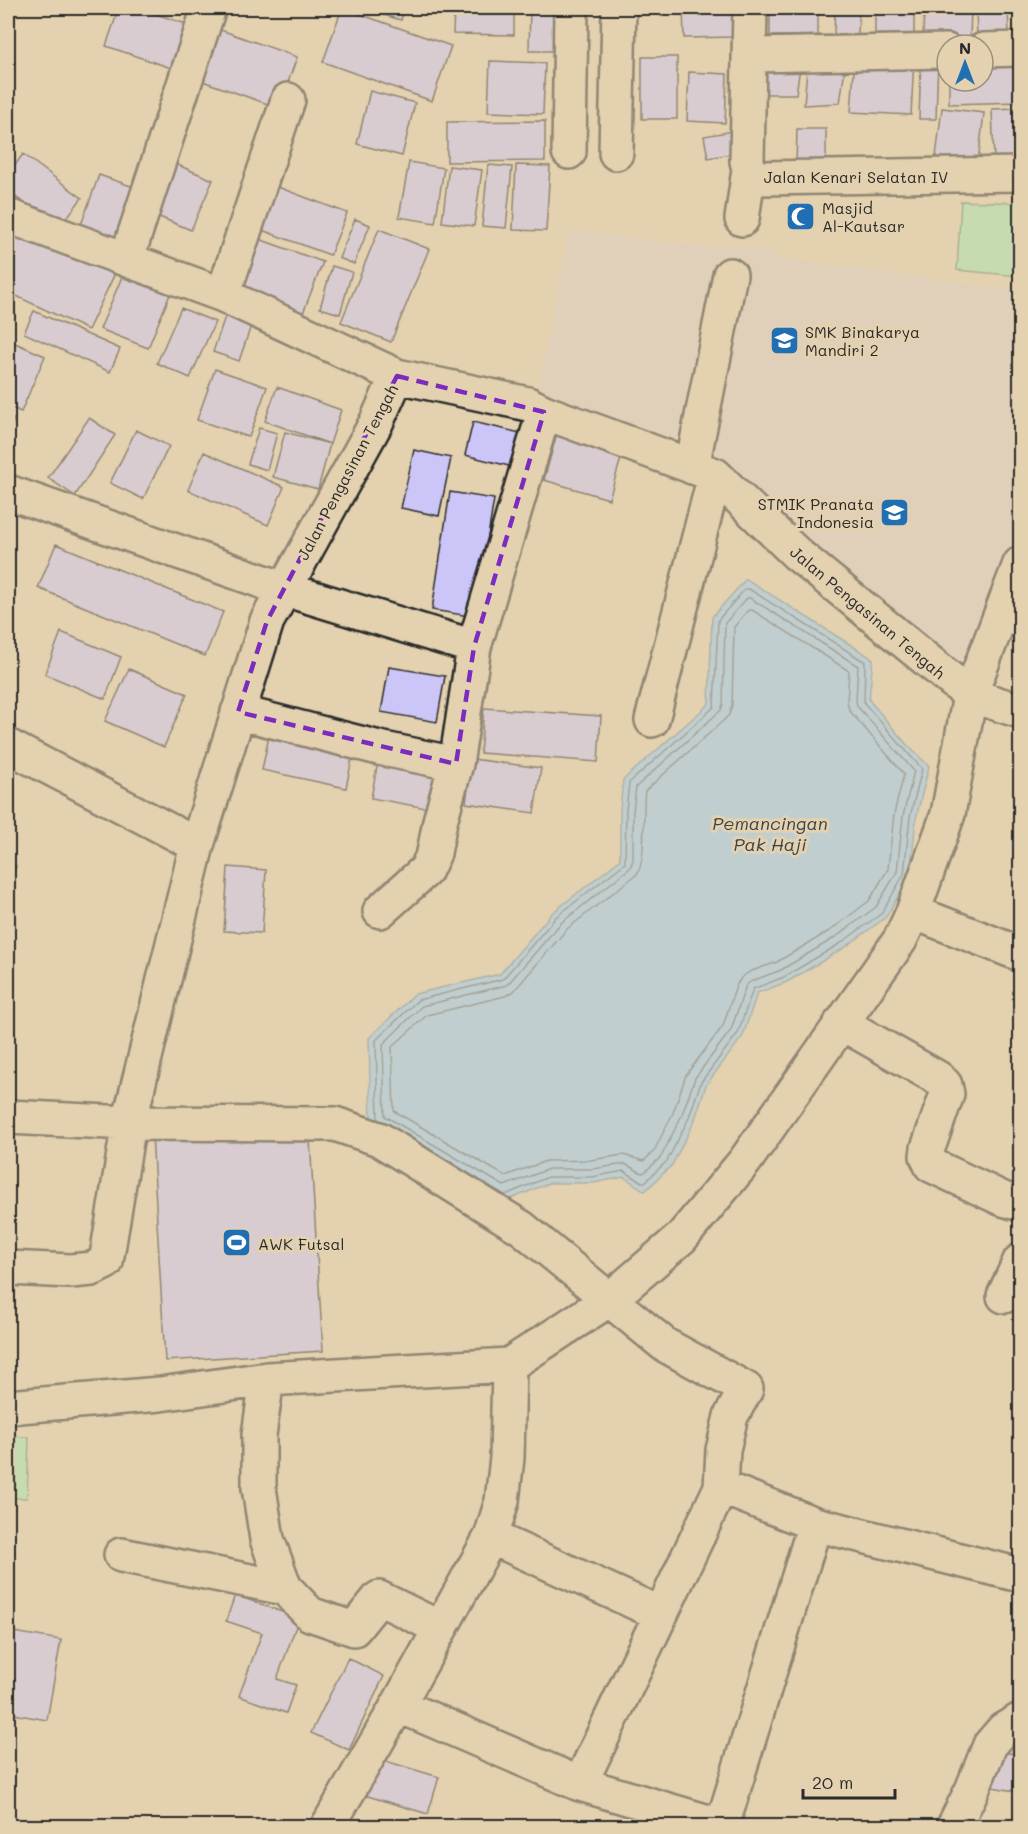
<svg xmlns="http://www.w3.org/2000/svg" width="1028" height="1834" font-family="Mali,sans-serif">
<rect width="100%" height="100%" fill="#e3d1af"/>
<filter id="ink" filterUnits="userSpaceOnUse"><feTurbulence type="fractalNoise" baseFrequency=".0167" numOctaves="2"/><feDisplacementMap in="SourceGraphic" scale="12" xChannelSelector="R" yChannelSelector="G"/><feConvolveMatrix kernelMatrix="1 2 1 2 8 2 1 2 1" color-interpolation-filters="sRGB"/></filter>
<g filter="url(#ink)">
<path fill="#dccec5" d="M569,230L700,247L746,245L785,259L1020,291V544L968,682L733,480L536,398Z"/>
<path fill="#a4e7b2" stroke="#68896e" stroke-width="1.5" d="M961,201L1018,203L1020,241V276L957,270Z
M8,1436L29,1437L27,1498H8Z"/>
<path fill="#98cbf5" stroke="#6c8ba4" stroke-width="1.5" d="M746,579L873,659L869,700L908,746L929,766L916,818L910,876L886,917L844,948L787,982L757,993L743,1036L706,1085L694,1122L672,1165L645,1191L624,1177L593,1183H549L504,1202L371,1123L369,1038L415,994L500,974L552,913L620,860V810L623,780L709,704L712,617Z"/>
<g fill="none" stroke-linecap="round" stroke-linejoin="round">
<path stroke="#576b7c" stroke-width="1.5" d="M747,598H750L858,666L856,699L857,706L914,771L903,816L897,872L876,907L836,937L781,970L752,981L746,985L731,1030L695,1078L681,1117L661,1157L645,1172L642,1173L625,1164L592,1169H549L504,1186L385,1116L383,1044L422,1006L507,985L561,923L630,868L633,860V811L636,787L721,710L723,704L725,623Z
M748,610H752L849,671L847,701L849,710L904,774L894,814L888,869L869,901L831,930L777,962L749,972L741,978L736,986L723,1026L686,1075L673,1113L654,1151L644,1161L623,1155L591,1160L546,1161L505,1176L394,1111L392,1047L427,1015L505,996L513,992L567,929L637,874C647,859 642,812 645,791L723,721L729,715L732,705L734,627Z
M378,1120L376,1040L418,1000L503,979L556,917L625,863L626,810L629,783L714,707L718,620L745,589H749L865,662L864,703L922,769L910,817L904,874L882,913L841,943L784,977L753,989L738,1033L701,1082L688,1120L667,1161L645,1182H642L624,1171L592,1177H548L505,1195L481,1181"/>
</g>
<path fill="#ccc6f8" stroke="#2b2b2b" stroke-width="1.5" d="M119,8H138L198,28L183,72L106,46Z
M342,8L451,46L432,101L323,62Z
M360,8H404L401,20Z
M454,8H514V35L453,34Z
M530,8H561L560,51H529Z
M641,8H677L678,9L641,10Z
M683,8H737V37L684,38Z
M770,8H818V36H770Z
M835,8H859L858,36L834,34Z
M875,8H914V38H875Z
M924,8H971L970,38L923,36Z
M976,8H1008L1009,36L977,37Z
M215,28L297,57L279,108L197,79Z
M642,57H677V119H642Z
M855,57L914,60L911,115L851,112Z
M983,57H1020V102L949,104V81H983Z
M767,58L801,61L796,94H765Z
M921,58L938,59L936,119H919Z
M490,61L545,63L543,114L488,112Z
M807,68H845L840,103L804,105Z
M689,72L727,74L725,123L687,121Z
M370,91L415,103L402,156L357,144Z
M942,108L984,113L978,162L936,157Z
M1020,108V160L994,161L992,109Z
M545,121V161L447,162V122Z
M797,129H826V170L796,168Z
M739,130L743,152L708,158L704,136Z
M23,154L82,198L58,229L8,191V175Z
M409,162L444,168L435,223L399,217Z
M173,163L213,180L191,230L152,214Z
M488,165L512,167L506,228L482,226Z
M516,165L550,166L546,231L513,230Z
M449,166L482,170L474,226L442,222Z
M99,175L148,192L126,253L77,236Z
M275,186L347,213L330,255L259,229Z
M355,219L370,225L354,264L339,258Z
M19,223L117,269L88,330L8,292V246Z
M379,229L429,249L391,342L341,322Z
M259,239L323,262L303,313L240,289Z
M332,266L352,272L340,314L320,308Z
M124,272L171,292L148,348L100,329Z
M230,302L256,311L239,361L213,352Z
M181,308L215,322L190,378L157,363Z
M34,311L120,349L110,372L24,333Z
M8,340L45,356L21,412L8,406Z
M215,369L267,387L249,437L197,420Z
M277,387L341,410L330,444L265,421Z
M8,417L14,419L8,438Z
M89,418L115,435L75,496L48,478Z
M473,422L529,435L521,469L465,455Z
M559,426L625,445L609,499L544,480Z
M259,428L277,433L267,470L248,464Z
M136,430L169,446L143,499L110,483Z
M285,432L330,444L318,489L273,477Z
M414,450L451,458L439,516L401,508Z
M204,452L284,487L268,525L188,490Z
M450,492L494,499L475,617L432,610Z
M56,544L223,612L205,656L38,588Z
M61,632L121,657L105,699L45,674Z
M389,667L445,676L437,722L381,712Z
M129,669L187,694L164,747L105,721Z
M484,708L601,716L598,762L480,753Z
M271,726L355,744L346,788L262,770Z
M380,751L445,764L437,810L371,798Z
M472,759L541,768L534,813L466,803Z
M8,863L16,866L8,890Z
M228,867L266,870L262,933L224,931Z
M309,1124L323,1351L165,1361L152,1134Z
M235,1595L299,1618L277,1679L296,1685L286,1713L239,1696L262,1633L226,1621Z
M8,1631L61,1640L47,1720L8,1713Z
M348,1658L384,1676L349,1750L311,1733Z
M998,1751L1020,1755V1792L992,1787Z
M372,1757L439,1777L428,1814L361,1794Z
M369,1818L404,1826H367Z"/>
<g fill="none" stroke-linecap="round" stroke-linejoin="round">
<defs>
<path id="minor" d="M750,8L747,161C749,171 752,174 761,178L1020,174
M983,50L1020,49
M749,55L947,51
M288,100L223,295L397,376L528,404L544,412L715,475L797,554L970,695L1020,711
M569,152L571,8
M616,153L619,8
M8,216L223,295
M742,219L749,169
M127,258L209,8
M692,467L730,275
M8,492L284,589L474,647
M238,712L379,748L456,764L474,647L544,412
M652,720L715,475
M8,746L197,845
M380,911L426,870L434,853L440,821L456,764
M913,912L1020,954
M841,1023L938,1078L945,1085L947,1094L928,1148L927,1156L931,1165L1003,1199L1020,1204
M8,1117L129,1123L335,1124L379,1139L522,1228L665,1345L746,1389L731,1416L723,1450L721,1487L661,1614L491,1537
M8,1268L71,1271L92,1269L106,1262L129,1123L197,845L267,621L376,423L397,376
M1004,1296L1020,1261
M267,1379L259,1435V1488L267,1539L285,1588L310,1614L354,1629L379,1598L440,1628
M8,1407L160,1394L267,1379L509,1365L610,1299L681,1238L745,1161L900,940L913,912L948,814L970,695L1020,564
M721,1487L815,1524L1020,1575
M121,1555L285,1588
M398,1705L580,1784L722,1826L815,1524
M580,1784L661,1614
M328,1826L398,1705L491,1537L502,1501L507,1458L509,1365
M954,1826L972,1790L990,1745L1003,1730L1020,1720"/>
</defs>
<use href="#minor" stroke="#2b2b2b" stroke-width="38"/>
<use href="#minor" stroke="#e3d1af" stroke-width="33"/>
</g>
</g>
<path d="M0 0H1028V1834H0ZM397,376L544,412L474,647L456,764L238,712L267,621Z" fill="#e3d1af" fill-opacity=".55" fill-rule="evenodd"/>
<path fill="none" stroke="#7b2cbf" stroke-width="4.5" stroke-dasharray="12 8" stroke-linejoin="round" d="M397,376L544,412L474,647L456,764L238,712L267,621Z"/>
<defs>
<symbol id="mosque-square" viewBox="-11 -11 22 22"><rect x="-9" y="-9" width="18" height="18" rx="4" fill="#1f6fb2" stroke="#e3d1af"/><path d="M3.5-4.9A6 6 0 1 0 3.5 4.9A5 5 0 1 1 3.5-4.9Z" fill="#fff"/></symbol>
<symbol id="school-square" viewBox="-11 -11 22 22"><rect x="-9" y="-9" width="18" height="18" rx="4" fill="#1f6fb2" stroke="#e3d1af"/><path d="M0-5L7-2L0 1L-7-2ZM-4 1L0 2.5L4 1V4Q0 6-4 4Z" fill="#fff"/></symbol>
<symbol id="university-square" viewBox="-11 -11 22 22"><rect x="-9" y="-9" width="18" height="18" rx="4" fill="#1f6fb2" stroke="#e3d1af"/><path d="M0-5L7-2L0 1L-7-2ZM-4 1L0 2.5L4 1V4Q0 6-4 4Z" fill="#fff"/></symbol>
<symbol id="stadium-square" viewBox="-11 -11 22 22"><rect x="-9" y="-9" width="18" height="18" rx="4" fill="#1f6fb2" stroke="#e3d1af"/><path d="M0-5a6.5 5 0 1 0 0 10a6.5 5 0 1 0 0-10ZM-3.5-1.8h7v3.6h-7Z" fill="#fff"/></symbol>
</defs>
<g fill-rule="evenodd">
<use href="#mosque-square" x="784" y="200" width="33" height="33"/>
<use href="#school-square" x="768" y="324" width="33" height="33"/>
<use href="#university-square" x="878" y="496" width="33" height="33"/>
<use href="#stadium-square" x="220" y="1226" width="33" height="33"/>
</g>
<g text-anchor="middle" dominant-baseline="central" stroke-width="6" stroke-linejoin="round" paint-order="stroke">
<g font-size="16" fill="#2b2b2b" stroke="#e3d1af">
<text x="856" y="176">Jalan Kenari Selatan IV</text>
<text transform="translate(347 472) rotate(-62)">Jalan Pengasinan Tengah</text>
<text transform="translate(868 612) rotate(40)">Jalan Pengasinan Tengah</text>
</g>
<g font-size="16" fill="#2b2b2b" stroke="#e3d1af" text-anchor="start">
<text x="822" y="207">Masjid<tspan x="822" dy="18">Al-Kautsar</tspan></text>
<text x="805" y="331">SMK Binakarya<tspan x="805" dy="18">Mandiri 2</tspan></text>
<text x="874" y="503" text-anchor="end">STMIK Pranata<tspan x="874" dy="18">Indonesia</tspan></text>
<text x="258" y="1243">AWK Futsal</text>
</g>
<g font-size="18" font-style="italic" fill="#3b4349" stroke="#e3d1af">
<text x="770" y="823">Pemancingan<tspan x="770" dy="21">Pak Haji</tspan></text>
</g>
</g>
<rect width="1028" height="1834" fill="none" stroke="#e3d1af" stroke-width="30"/>
<rect x="15" y="15" width="998" height="1804" fill="none" stroke="#2b2b2b" stroke-width="2" filter="url(#ink)"/>
<g transform="translate(965 63)"><circle r="28" fill="#e3d1af" stroke="#998f7a" stroke-width="1.5"/>
<path d="M0-4.5L10 22L0 15L-10 22Z" fill="#1f6fb2"/>
<text y="-9" font-size="16" font-weight="bold" text-anchor="middle" fill="#2b2b2b">N</text>
</g>
<path d="M803 1789v9h92v-9" fill="none" stroke="#2b2b2b" stroke-width="3"/>
<text x="812" y="1789" font-size="18" fill="#2b2b2b" stroke="#e3d1af" stroke-width="4.5" paint-order="stroke">20 m</text>
</svg>
